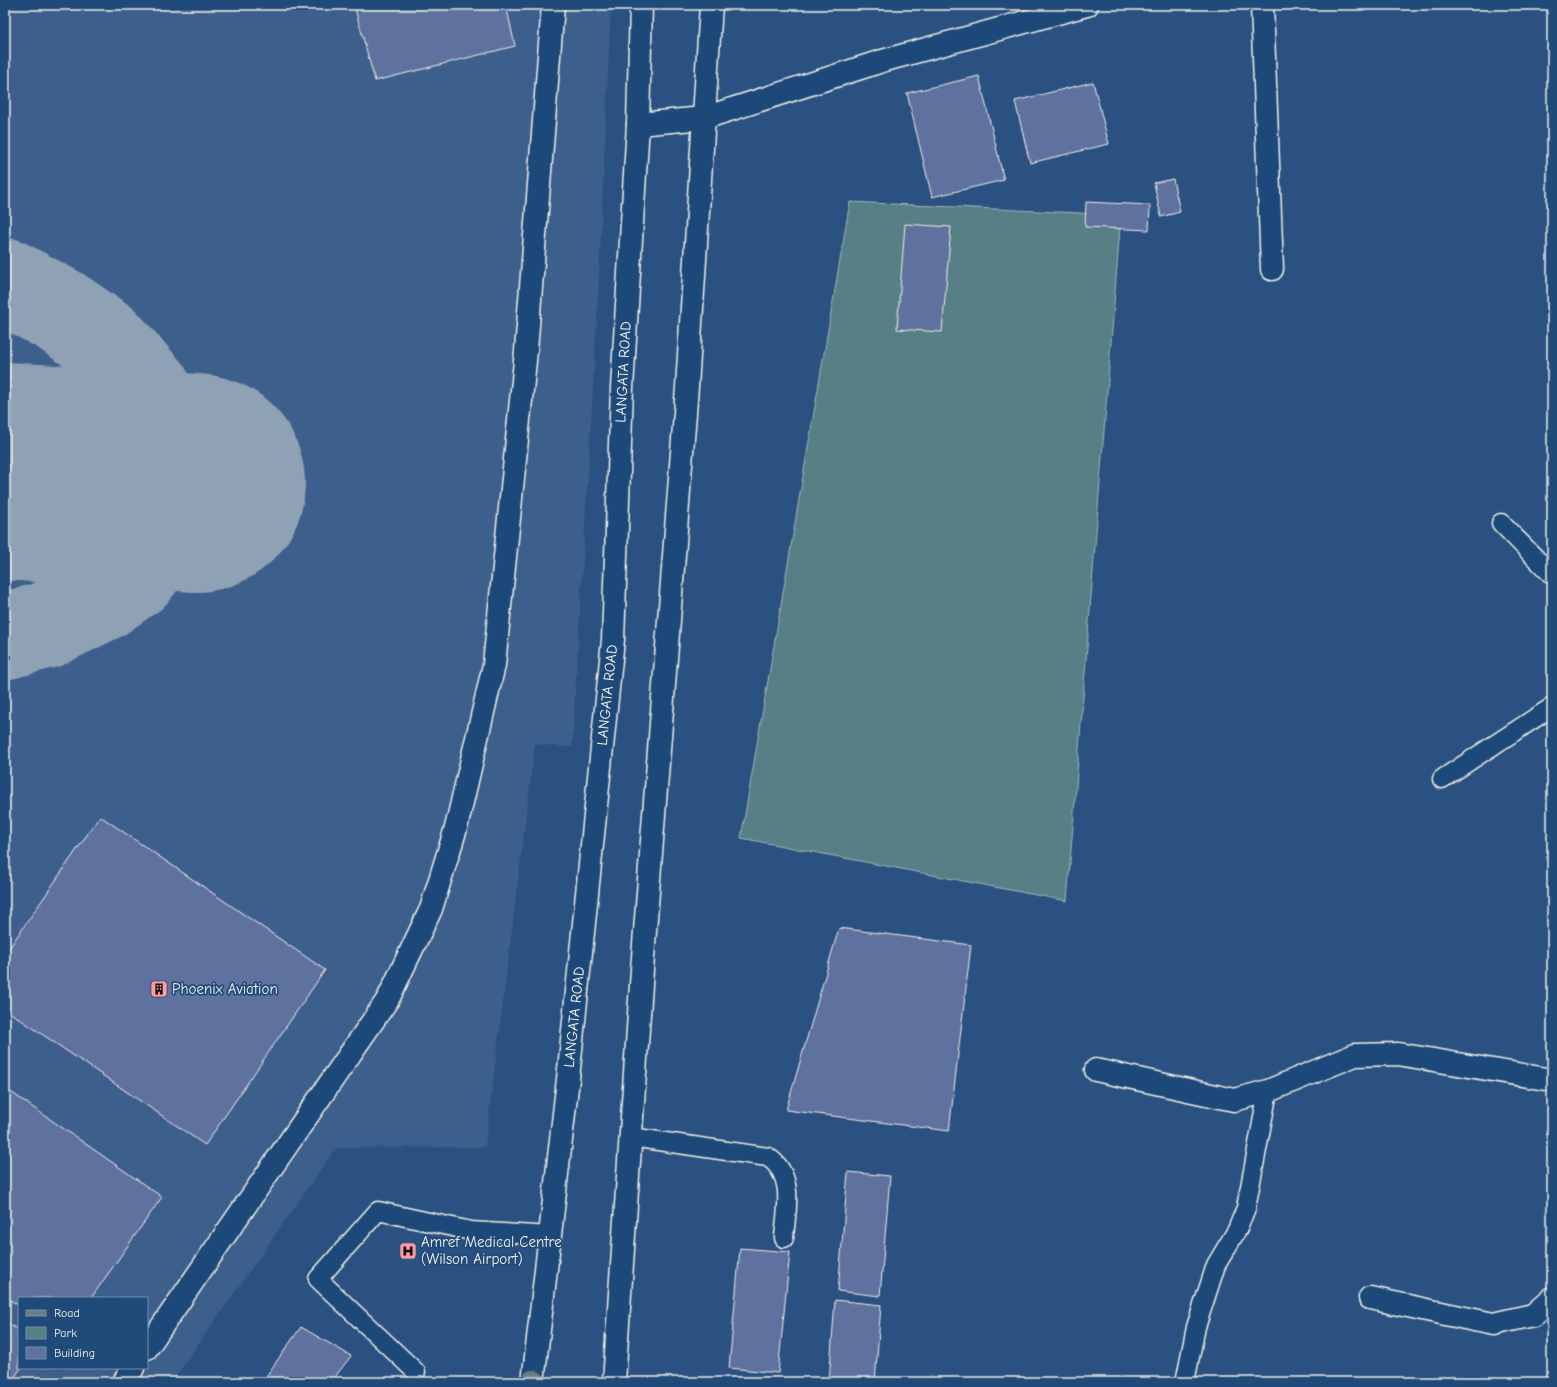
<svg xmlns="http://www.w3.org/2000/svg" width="1557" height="1387" font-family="'Comic Neue',sans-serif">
<rect width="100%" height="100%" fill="#2a5181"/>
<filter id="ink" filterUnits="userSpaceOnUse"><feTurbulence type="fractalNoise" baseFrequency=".025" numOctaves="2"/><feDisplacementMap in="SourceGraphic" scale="8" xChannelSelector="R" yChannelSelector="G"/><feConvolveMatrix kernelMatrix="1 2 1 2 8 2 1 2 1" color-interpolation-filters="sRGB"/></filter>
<g filter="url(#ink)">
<path fill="#3e5e8c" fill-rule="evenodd" d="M5,5H611L598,301L572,748L535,744L485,1147L336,1148L172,1382H5ZM19,1298H147V1368H19Z"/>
<path fill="#577f86" stroke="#a6b8b7" d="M850,202L1121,215L1067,901L741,838Z"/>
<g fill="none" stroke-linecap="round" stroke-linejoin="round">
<path stroke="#8fa1b4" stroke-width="87" d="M5,281L59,310L106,342L148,390L170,428
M5,636L46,625L101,598L134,575L152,553"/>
<path stroke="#8fa1b4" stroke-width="218" d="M5,471L196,483"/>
</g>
<path fill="#5e719f" stroke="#f4f1e8" d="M354,5H506L515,46L375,81Z
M979,76L1004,180L932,197L907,93Z
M1093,82L1109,144L1030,163L1015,101Z
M1173,179L1180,212L1161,217L1154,183Z
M1086,202L1150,205L1149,230L1085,227Z
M905,224L951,227L942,332L897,329Z
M100,816L325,970L205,1145L5,1009V954Z
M839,928L971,945L949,1131L786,1110Z
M5,1088L162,1197L91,1298H19V1306L5,1296Z
M848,1172L890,1176L880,1296L838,1291Z
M740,1248L790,1252L778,1373L729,1368Z
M835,1300L881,1305L875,1382H829Z
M5,1321L19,1331V1368H21L11,1382H5Z
M301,1327L351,1356L331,1382H262Z"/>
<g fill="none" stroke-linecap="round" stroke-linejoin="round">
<defs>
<path id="lane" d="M1501,523L1552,575
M1442,779L1552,707
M631,1137L768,1157C796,1176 786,1210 784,1238
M416,1372L318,1279L378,1211L471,1231L550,1236
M1185,1382L1196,1327L1216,1265L1237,1230L1246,1208L1268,1091"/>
<path id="street" d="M1262,5L1272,269
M638,124L704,118L882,61L1087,5
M1096,1070L1234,1100L1268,1091L1355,1055L1398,1054L1552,1080
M1370,1298L1493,1324L1533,1315L1552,1298
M147,1348L388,999L431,909L456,828L494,665L526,351L553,5
M124,1382L133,1368"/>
<path id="secondary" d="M533,1382L568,1079L613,640L622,388L638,124L641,5
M614,1382L642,970L687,387L711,5"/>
<path id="primary" d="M533,1381L535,1382"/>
</defs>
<use href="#lane" stroke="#f4f1e8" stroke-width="21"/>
<use href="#street" stroke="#f4f1e8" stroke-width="25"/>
<use href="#secondary" stroke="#f4f1e8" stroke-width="25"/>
<use href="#primary" stroke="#f4f1e8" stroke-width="25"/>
<use href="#lane" stroke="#1f4a7a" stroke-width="18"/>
<use href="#street" stroke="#1f4a7a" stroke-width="22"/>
<use href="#secondary" stroke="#1f4a7a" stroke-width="22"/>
<use href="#primary" stroke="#6c7e84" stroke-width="22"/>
</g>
</g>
<defs>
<symbol id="building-square" viewBox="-11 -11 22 22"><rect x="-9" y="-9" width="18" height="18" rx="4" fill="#ff9aa2" stroke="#1f4a7a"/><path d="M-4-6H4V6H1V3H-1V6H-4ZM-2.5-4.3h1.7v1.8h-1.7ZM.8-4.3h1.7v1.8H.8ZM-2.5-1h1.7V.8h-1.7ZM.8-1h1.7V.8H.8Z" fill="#111"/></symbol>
<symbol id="hospital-square" viewBox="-11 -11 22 22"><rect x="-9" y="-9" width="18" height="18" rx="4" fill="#ff9aa2" stroke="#1f4a7a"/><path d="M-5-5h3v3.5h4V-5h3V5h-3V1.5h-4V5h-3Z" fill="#111"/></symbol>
</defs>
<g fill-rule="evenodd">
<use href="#building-square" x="149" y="979" width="20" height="20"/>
<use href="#hospital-square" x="398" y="1241" width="20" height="20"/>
</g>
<g text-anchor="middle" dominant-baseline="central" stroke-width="3.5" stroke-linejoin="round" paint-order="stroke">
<g font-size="15" fill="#f4f1e8" stroke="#1f4a7a">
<text transform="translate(623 372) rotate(-87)">LANGATA ROAD</text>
<text transform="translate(607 695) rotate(-84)">LANGATA ROAD</text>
<text transform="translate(574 1017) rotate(-84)">LANGATA ROAD</text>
</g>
<g font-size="15" fill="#f4f1e8" stroke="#1f4a7a" text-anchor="start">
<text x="172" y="989">Phoenix Aviation</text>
<text x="421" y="1242">Amref Medical Centre<tspan x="421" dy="17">(Wilson Airport)</tspan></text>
</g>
</g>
<rect width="1557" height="1387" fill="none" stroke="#1f4a7a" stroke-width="20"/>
<rect x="10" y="10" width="1537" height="1367" fill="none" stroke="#f4f1e8" stroke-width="1.5" filter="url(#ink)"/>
<rect x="18" y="1297" width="130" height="72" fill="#1f4a7a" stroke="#748da6"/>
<rect x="26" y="1310" width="20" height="6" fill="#6c7e84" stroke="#748da6"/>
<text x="54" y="1317" font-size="12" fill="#f4f1e8">Road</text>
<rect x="26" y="1327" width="20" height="12" fill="#577f86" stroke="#748da6"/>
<text x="54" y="1337" font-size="12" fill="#f4f1e8">Park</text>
<rect x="26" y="1347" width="20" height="12" fill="#5e719f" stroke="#748da6"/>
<text x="54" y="1357" font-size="12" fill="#f4f1e8">Building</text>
</svg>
